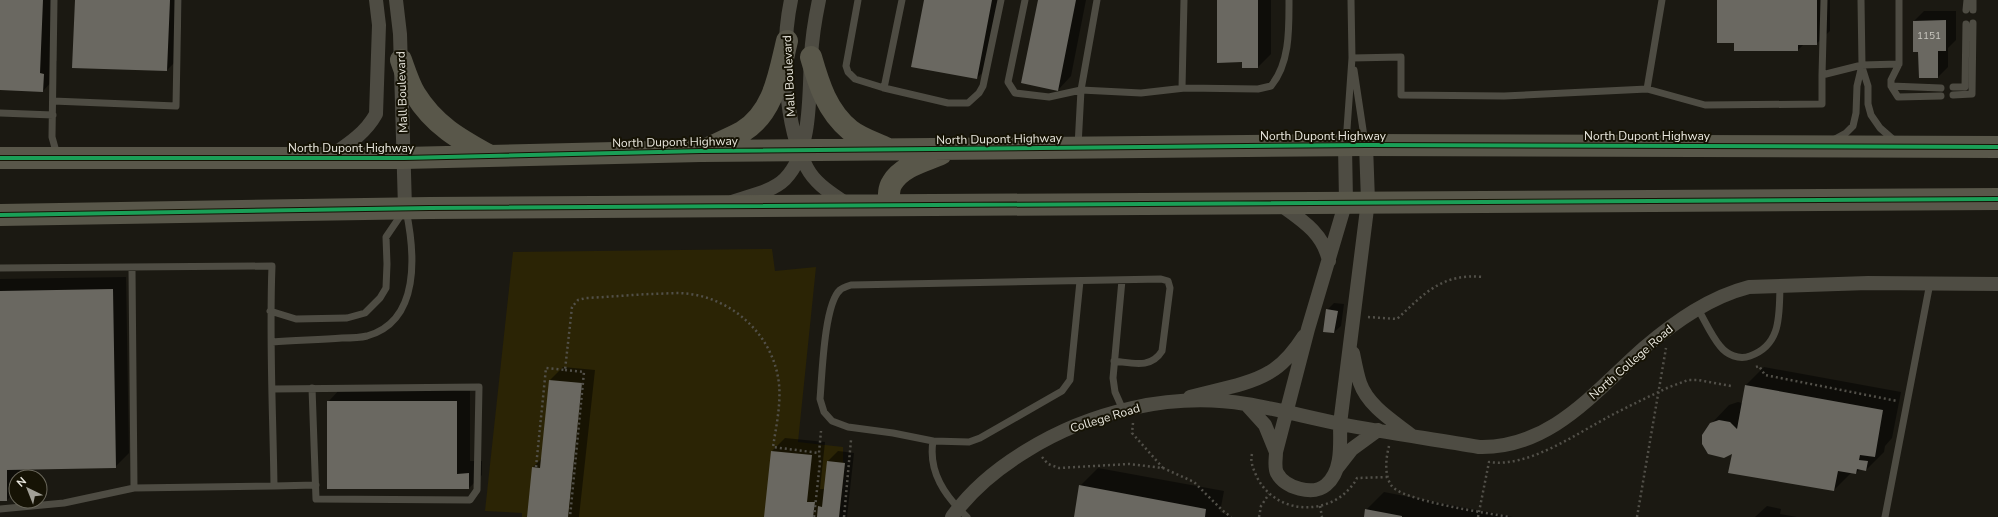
<svg xmlns="http://www.w3.org/2000/svg" width="1998" height="517" font-family="'Nunito Sans',sans-serif">
<rect width="100%" height="100%" fill="#1b1912"/>
<path fill="#2b2405" d="M772,249L775,271L816,267L798,442L843,447V462L845,463L839,517H522V513L485,511L513,252Z"/>
<path fill="#0007" d="M0,0H55L53,61H57L56,77L43,91L0,89Z
M76,0H182L180,57L167,70Z
M925,0H1003L990,65L977,78Z
M1039,0H1086L1071,76L1058,90Z
M1218,0H1271V54L1258,67H1243V61Z
M1718,0H1830V31L1816,44H1804L1798,50Z
M1924,11H1956V40L1948,48V67L1938,77L1914,21Z
M126,277L129,453L115,467L20,468V477H16V491L7,500H0V279Z
M1334,303L1344,304L1341,326L1334,332L1327,310Z
M563,367L595,370L579,517H528L533,467L542,458L550,380Z
M1764,367L1901,392L1892,438L1885,446L1884,452L1866,470L1860,469L1856,473L1852,472L1834,490L1733,452L1724,457L1716,456L1706,450L1711,424L1729,405L1738,402L1742,403L1746,385Z
M341,388H470V461H482V475L469,488L328,402Z
M785,438L825,442L820,489H825L828,461L838,451L854,453L847,517H765L772,451Z
M1098,468L1224,491L1220,512L1232,517H1075L1080,486Z
M1384,492L1513,517H1365L1366,510Z
M1767,506L1781,509L1780,514L1797,517H1755Z"/>
<path fill="#6a6861" d="M0,0H43L40,73L44,74L43,92L0,90Z
M75,0H170L167,71L72,68Z
M924,0H992L977,79L911,67Z
M1038,0H1076L1058,91L1021,83Z
M1217,0H1258V68H1242V62L1217,63Z
M1717,0H1817V45H1798V51H1734V43H1717Z
M1946,20V51H1938V78H1919L1918,52H1913V21Z
M113,289L116,468L7,470V501H0V291Z
M1326,309L1338,311L1334,333L1323,332Z
M549,380L582,383L568,517H527L532,467L540,468Z
M1745,385L1883,410L1875,457L1860,455L1859,460L1868,461L1866,471L1857,469L1856,474L1838,471L1834,491L1728,473L1732,454L1724,458L1708,454L1702,444V435L1710,423L1719,420L1730,422L1737,429Z
M327,401H457V474L469,473V489H327Z
M771,451L812,455L807,502H815L813,517H764Z
M827,461L845,463L839,517H817L818,506L822,507Z
M1079,485L1206,509L1205,517H1074Z
M1365,509L1402,516V517H1364Z"/>
<g fill="none" stroke-linecap="round" stroke-linejoin="round">
<path stroke="#525049" stroke-width="2.5" stroke-dasharray="2 3" stroke-linecap="butt" d="M1368,317L1397,319C1425,293 1442,273 1483,277
M1756,367L1759,366L1765,375L1897,401
M565,370L584,372L570,517
M1133,423L1132,433L1163,468
M1389,446C1386,458 1384,474 1391,485C1401,501 1488,513 1509,517
M1252,454C1250,461 1253,468 1256,475C1271,509 1314,517 1343,495C1348,490 1354,485 1357,478L1387,477
M1042,457L1048,464L1059,468L1129,464L1163,468L1194,482L1222,510L1231,517
M536,467L546,368L565,370L572,307L578,300L586,298C608,297 629,295 650,294C663,294 677,292 690,294C735,300 774,337 779,384C781,405 776,427 773,447L819,453L821,431
M1320,506L1322,517
M814,517L820,462L819,453
M844,517L851,440
M1259,517L1261,506L1269,494
M1478,517L1489,462C1528,468 1576,434 1610,416C1629,406 1648,397 1667,388L1688,380H1698L1731,386
M1637,517L1666,348"/>
<path stroke="#4e4c43" stroke-width="7" d="M54,0L52,137L57,155
M858,0L846,66L848,72L855,79L884,88L948,103H968L979,93L983,86L1001,0
M1025,0L1008,82L1015,93L1049,97L1081,90L1141,93L1185,88L1258,89L1271,86C1290,63 1289,29 1289,0
M1899,0V64L1891,80V86L1898,97L1941,96
M1966,10L1967,0
M1973,10V0
M1352,58L1401,57V95L1504,96L1647,89L1662,0
M1862,67L1868,86V104L1871,115L1880,128L1896,142
M1354,70L1365,143
M1822,75L1824,0
M1891,86L1941,88
M1953,87H1965L1966,24
M884,88L902,0
M1182,88L1184,0
M1647,89L1705,105L1822,104V75L1862,65L1899,64
M1953,95L1972,94L1973,23
M53,101L176,106L178,0
M0,113L53,115
M1835,139L1846,133L1853,126L1856,113L1857,86L1862,65L1861,0
M1346,143L1352,58L1351,0
M1078,146L1081,90L1097,0
M0,268L272,266C269,339 273,413 274,486L134,488L132,269
M1122,280L1113,378L1115,392L1123,410
M1698,309C1705,321 1711,335 1720,346C1727,355 1739,360 1750,356C1782,345 1779,314 1780,286
M270,311L296,319L347,318L365,313L380,298L386,288L387,264L386,237L403,212
M272,342C296,340 319,340 342,338C350,338 359,338 367,336C421,321 415,253 406,210
M273,389L479,387L477,490L470,500L316,499L312,388
M933,441L893,433L848,427L832,421L824,412L820,399C822,377 824,304 840,290C842,288 848,286 851,285L1161,279L1168,281L1170,288L1162,351C1151,369 1133,363 1114,361
M274,486L316,485
M0,509L64,503L134,488
M967,517C945,496 928,472 933,441L969,442L980,438L1062,391L1070,380L1080,281
M1885,517L1930,283"/>
<path stroke="#4e4c43" stroke-width="14" d="M396,0L400,34L405,208
M791,0C781,47 784,126 807,168C816,185 833,194 848,205
M1345,146L1346,201L1308,329L1276,452C1276,459 1274,467 1277,473C1285,488 1313,496 1326,485C1343,471 1340,443 1340,424L1368,201L1366,145
M328,158C347,145 365,134 376,114L379,25L376,0
M732,202C748,196 772,192 785,179C812,152 809,93 811,57C812,38 815,19 819,0
M1278,203C1300,219 1323,232 1329,261
M1353,353C1355,363 1357,374 1360,383C1368,406 1393,421 1411,435
M1190,397C1215,390 1249,385 1270,372C1284,364 1295,350 1304,336
M1246,404L1265,425L1276,452
M1338,467L1352,449L1378,430
M952,517C971,490 998,468 1026,451C1090,411 1172,392 1246,404C1278,409 1310,418 1341,424C1387,433 1433,439 1479,447C1551,449 1596,390 1645,347C1676,321 1710,297 1749,287L1868,283L1998,284"/>
<path stroke="#59574a" stroke-width="22" d="M811,57C819,85 827,111 850,130C860,138 875,143 886,148
M401,60C405,71 409,84 415,94C434,125 459,139 490,156
M708,148C719,143 731,138 742,132C774,113 779,74 787,41
M0,158H404L701,151L1366,145L1998,147
M889,205C889,198 888,189 892,183C902,166 925,161 941,154
M0,215L429,208L1998,199"/>
<defs>
<path id="cycleway" d="M0,158H404L701,151L1366,145L1998,147
M0,215L429,208L1998,199"/>
</defs>
<use href="#cycleway" stroke="#161305" stroke-width="6"/>
<use href="#cycleway" stroke="#1a9f57" stroke-width="4"/>
</g>
<g text-anchor="middle" dominant-baseline="central" stroke-width="4" stroke-linejoin="round" paint-order="stroke">
<g font-size="10" fill="#cac8c0">
<text x="1929" y="36">1151</text>
</g>
<g font-size="12" fill="#eae8df" stroke="#161305">
<text transform="translate(789 76) rotate(-93)">Mall Boulevard</text>
<text transform="translate(402 92) rotate(-92)">Mall Boulevard</text>
<text x="1323" y="136">North Dupont Highway</text>
<text x="1647" y="136">North Dupont Highway</text>
<text transform="translate(999 139) rotate(-1)">North Dupont Highway</text>
<text transform="translate(675 142) rotate(-1)">North Dupont Highway</text>
<text x="351" y="148">North Dupont Highway</text>
<text transform="translate(1631 362) rotate(-41)">North College Road</text>
<text transform="translate(1105 418) rotate(-17)">College Road</text>
</g>
</g>
<g transform="translate(28 489) rotate(317)"><circle r="19" fill="#161305" stroke="#6b685c"/>
<path d="M0-3L7 15L0 10L-7 15Z" fill="#a2a097"/>
<text y="-6" font-size="11" font-weight="bold" text-anchor="middle" fill="#eae8df">N</text>
</g>
</svg>
